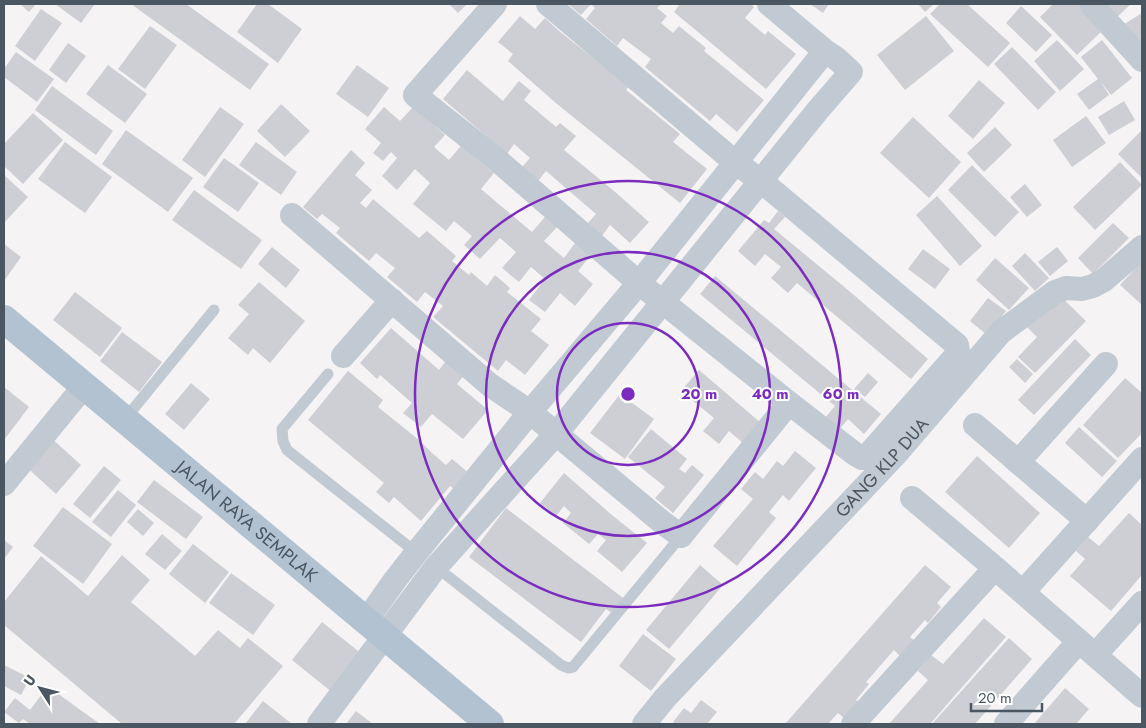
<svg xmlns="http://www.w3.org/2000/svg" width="1146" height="728" font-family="Jost,sans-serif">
<rect width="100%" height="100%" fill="#f5f3f3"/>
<path fill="#cdcfd5" d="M20,4H36L29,12Z
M55,4H95L81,23Z
M131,4H186L269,64L250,90Z
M257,4H268L302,29L278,63L237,32Z
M449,4H467L458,13Z
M568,4H661L657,8L667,16L661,23L673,33L679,26L706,48L704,51L764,100L737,132L716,114L710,121L645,67L651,59L623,38L617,46L586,19L595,8L591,4L581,15Z
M680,4H751L754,7L745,18L765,35L768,31L796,54L766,89L674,12Z
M810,4H829L823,13Z
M918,4H934L925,12Z
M940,4H967L1010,43L988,67L930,14Z
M1053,4H1078L1103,30L1077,55L1040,17Z
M1101,4H1131L1115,19Z
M1021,6L1052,35L1036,52L1006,23Z
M41,9L62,23L35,61L15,46Z
M1142,13V58L1123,25Z
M520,16L535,29L545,18L559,31L629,86L626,90L680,134L673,142L707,169L680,203L557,104L508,61L513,54L498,42Z
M926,16L954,51L905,90L877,55Z
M150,26L177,45L145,89L118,69Z
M1057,40L1084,69L1060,91L1034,61Z
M1102,40L1132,78L1111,95L1101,82L1109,95L1089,110L1077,94L1098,79L1081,57Z
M68,43L86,56L66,83L49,70Z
M1012,47L1056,92L1038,110L994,64Z
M16,52L54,79L37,102L4,77V69Z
M108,65L147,94L125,123L86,94Z
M357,65L389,88L368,117L336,94Z
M467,70L503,101L519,81L531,91L524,100L556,127L560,123L576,136L564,150L614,191L649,222L630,243L610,225L602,236L587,224L596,214L546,171L538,181L522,167L530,158L514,144L507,154L443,99Z
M979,80L1005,103L973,139L948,116Z
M52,86L113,131L96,155L35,110Z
M1124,101L1135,120L1109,135L1098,117Z
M281,104L310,131L285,157L257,131Z
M220,107L244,124L205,177L182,160Z
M384,107L400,121L413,107L445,135L434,147L449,160L461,146L494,173L481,189L532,232L545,217L557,227L544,241L564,258L575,243L591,255L578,271L593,284L575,306L560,293L545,312L529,300L545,279L531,267L519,282L502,268L516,252L500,238L480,259L464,245L472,236L454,221L446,231L413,204L430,183L415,169L397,190L382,176L397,158L391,152L383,161L373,153L381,143L365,129Z
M33,113L63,140L23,184L4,166V144Z
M1086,116L1106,143L1072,167L1053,140Z
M913,117L961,162L929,198L880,153Z
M995,127L1012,145L984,172L967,153Z
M126,130L193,178L168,212L102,164Z
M1142,130V178L1118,154Z
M65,142L112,177L85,213L38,179Z
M256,142L297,172L281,195L239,165Z
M351,150L365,163L355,175L372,190L360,203L366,208L373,199L419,238L427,231L456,256L452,261L469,275L471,272L487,286L495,275L510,288L507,292L541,319L531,331L549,345L525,375L506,360L498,371L433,317L443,306L425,292L417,302L387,277L395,268L376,253L369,261L336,233L340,228L322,214L317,219L303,207Z
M224,158L259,183L238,212L203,187Z
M1120,162L1142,185L1095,230L1073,207Z
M972,165L1019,212L995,237L948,190Z
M4,175L28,197L4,223Z
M1025,184L1042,205L1027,217L1010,197Z
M194,190L262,240L241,269L172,220Z
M937,196L982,246L960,266L916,215Z
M778,211L785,217L774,229L848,290L928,359L911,379L797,283L788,293L771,278L781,267L765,254L755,266L738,251L764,220L769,223Z
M1113,223L1129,238L1093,274L1078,258Z
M4,244L21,257L4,281Z
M272,247L300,270L286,288L258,264Z
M1057,247L1068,261L1050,276L1038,262Z
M923,249L950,269L935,289L908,269Z
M1025,253L1049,278L1035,291L1012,266Z
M995,258L1029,288L1009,310L976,280Z
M1142,261V305L1120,285Z
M715,276L881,414L864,434L848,419L838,431L824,419L835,406L700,294Z
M259,282L305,321L270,363L253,348L248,355L228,338L249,314L238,305Z
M75,292L122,328L100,357L53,320Z
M1059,295L1086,321L1035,373L1018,357L1037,337L1027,327Z
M988,298L1006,311L987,335L970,321Z
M391,328L439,370L448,358L466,373L457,384L488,410L463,439L432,414L421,427L403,413L412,403L380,375L377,379L360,363Z
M122,332L162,362L139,392L100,361Z
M1075,339L1091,355L1034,415L1018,400Z
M1017,359L1033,374L1025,383L1009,367Z
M699,370L761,423L744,444L729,431L719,444L703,431L714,418L681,391Z
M348,371L383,400L378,407L419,440L432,453L446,465L452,459L470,474L456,490L450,486L421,521L394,497L389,503L376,492L384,483L308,420Z
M868,373L878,382L865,397L854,389Z
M1125,378L1142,393V433L1118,458L1083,425Z
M191,383L210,399L184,430L165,414Z
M4,387L29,407L4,440Z
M620,394L654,419L625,459L590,433Z
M1079,427L1117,461L1102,477L1065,443Z
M651,429L687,459L679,469L685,473L692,465L704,475L673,513L655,498L665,487L628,457Z
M48,435L81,465L56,494L23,464Z
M795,451L816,468L789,501L783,495L769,512L776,518L737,566L713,546L753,499L741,489L755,472L763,479L777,461L783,466Z
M977,456L1040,513L1009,548L945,492Z
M104,466L121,480L90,518L73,504Z
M564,473L613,516L647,543L622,572L597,551L606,540L598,534L589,544L563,523L571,513L564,506L556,516L540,503Z
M154,480L203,517L186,539L137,502Z
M118,490L136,505L111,537L92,522Z
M63,507L112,544L83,584L33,546Z
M506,508L623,598L612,613L606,609L581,642L469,557Z
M138,509L154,523L143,536L127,522Z
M1129,513L1142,525V575L1111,611L1070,576L1085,559L1076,551L1088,537L1099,546Z
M162,534L182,551L165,570L145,554Z
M4,540L13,547L4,559Z
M193,544L229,572L205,603L169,574Z
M122,555L150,580L131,602L195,656L218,630L240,648L248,638L283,666L234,724H122L4,625V602L41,556L88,596Z
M700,565L723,585L669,649L646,630Z
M925,565L951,587L937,603L941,607L928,623L925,620L910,637L914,640L900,656L894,650L866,682L869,684L856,700L860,703L845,719L838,713L828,724H785Z
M231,573L275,605L253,635L209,603Z
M984,618L1006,637L930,724H889L928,680L918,671L931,655L943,664Z
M322,622L363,655L333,693L292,660Z
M643,634L676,659L651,691L619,666Z
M1009,638L1032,659L990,707L975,724H932Z
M4,665L30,678L21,695L4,686Z
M48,686L68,701L100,724H30L23,719L19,723L4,712L15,698L30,710Z
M1065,688L1089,709L1076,724H1034Z
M701,700L717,712L707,724H676L673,722L684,708L691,713Z
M263,701L292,724H245Z
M356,711L373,724H346Z"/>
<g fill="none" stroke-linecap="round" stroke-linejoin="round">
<path stroke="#c1cad2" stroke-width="11" d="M328,374L282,429L283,441L287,450L418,554
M125,419L214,310
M435,566L561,665L568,668L573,667L681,536"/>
<g stroke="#c1cad2" stroke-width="24">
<path d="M495,4L415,95L496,159L639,283L789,403L855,454L862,458L868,455L954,358L958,351L957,345L761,181L736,163L548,4"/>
<path d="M1091,4L1142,60"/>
<path d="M292,215L490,385L530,412L663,523L681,536L789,403"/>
<path d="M343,356L392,300"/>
<path d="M975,425L1087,521"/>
<path d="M1018,462L1106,364"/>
<path d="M4,484L85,385"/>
<path d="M912,498L995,568L1142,696"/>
<path d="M1023,592L1142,459"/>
<path d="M366,621L395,580L416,553L530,412L639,283L825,51"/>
<path d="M1095,655L1142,603"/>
<path d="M319,724L436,567L556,434L818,110L851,72L837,59L825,51L769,4"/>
<path id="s1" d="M644,724L665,698L896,454L1001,332L1055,292L1066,288L1082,289L1093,286L1104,280L1142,247"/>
<path d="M853,724L995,568"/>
<path d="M1006,724L1079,641"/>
</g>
<path stroke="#b3c2d1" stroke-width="28" id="s2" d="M4,319L490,724"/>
</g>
<g fill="none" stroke="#7b2cbf" stroke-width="2.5">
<circle cx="628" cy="394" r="71"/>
<circle cx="628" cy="394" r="142"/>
<circle cx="628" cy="394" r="213"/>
</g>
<g text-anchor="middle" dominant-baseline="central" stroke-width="4" stroke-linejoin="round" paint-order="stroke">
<g font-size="18" fill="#4a5661" stroke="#fff">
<text stroke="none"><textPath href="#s1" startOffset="350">GANG KLP DUA</textPath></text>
<text stroke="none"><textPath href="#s2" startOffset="316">JALAN RAYA SEMPLAK</textPath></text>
</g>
</g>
<circle cx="628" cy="394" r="8" fill="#7b2cbf" stroke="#fff" stroke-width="2.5"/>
<g font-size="15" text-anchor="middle" font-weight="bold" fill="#7b2cbf" stroke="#fff" stroke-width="4" stroke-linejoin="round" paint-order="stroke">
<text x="699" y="399">20 m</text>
<text x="770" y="399">40 m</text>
<text x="841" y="399">60 m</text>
</g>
<rect width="1146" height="728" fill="none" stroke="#4a5661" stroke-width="10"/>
<g transform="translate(40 688) rotate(306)" stroke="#ffffff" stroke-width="4" paint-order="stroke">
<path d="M0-4L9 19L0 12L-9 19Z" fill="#4a5661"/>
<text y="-8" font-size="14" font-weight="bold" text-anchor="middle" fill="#4a5661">U</text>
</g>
<path d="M971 703v8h71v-8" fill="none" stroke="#4a5661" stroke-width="2.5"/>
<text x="978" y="703" font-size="15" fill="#4a5661" stroke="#ffffff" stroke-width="4" paint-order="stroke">20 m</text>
</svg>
